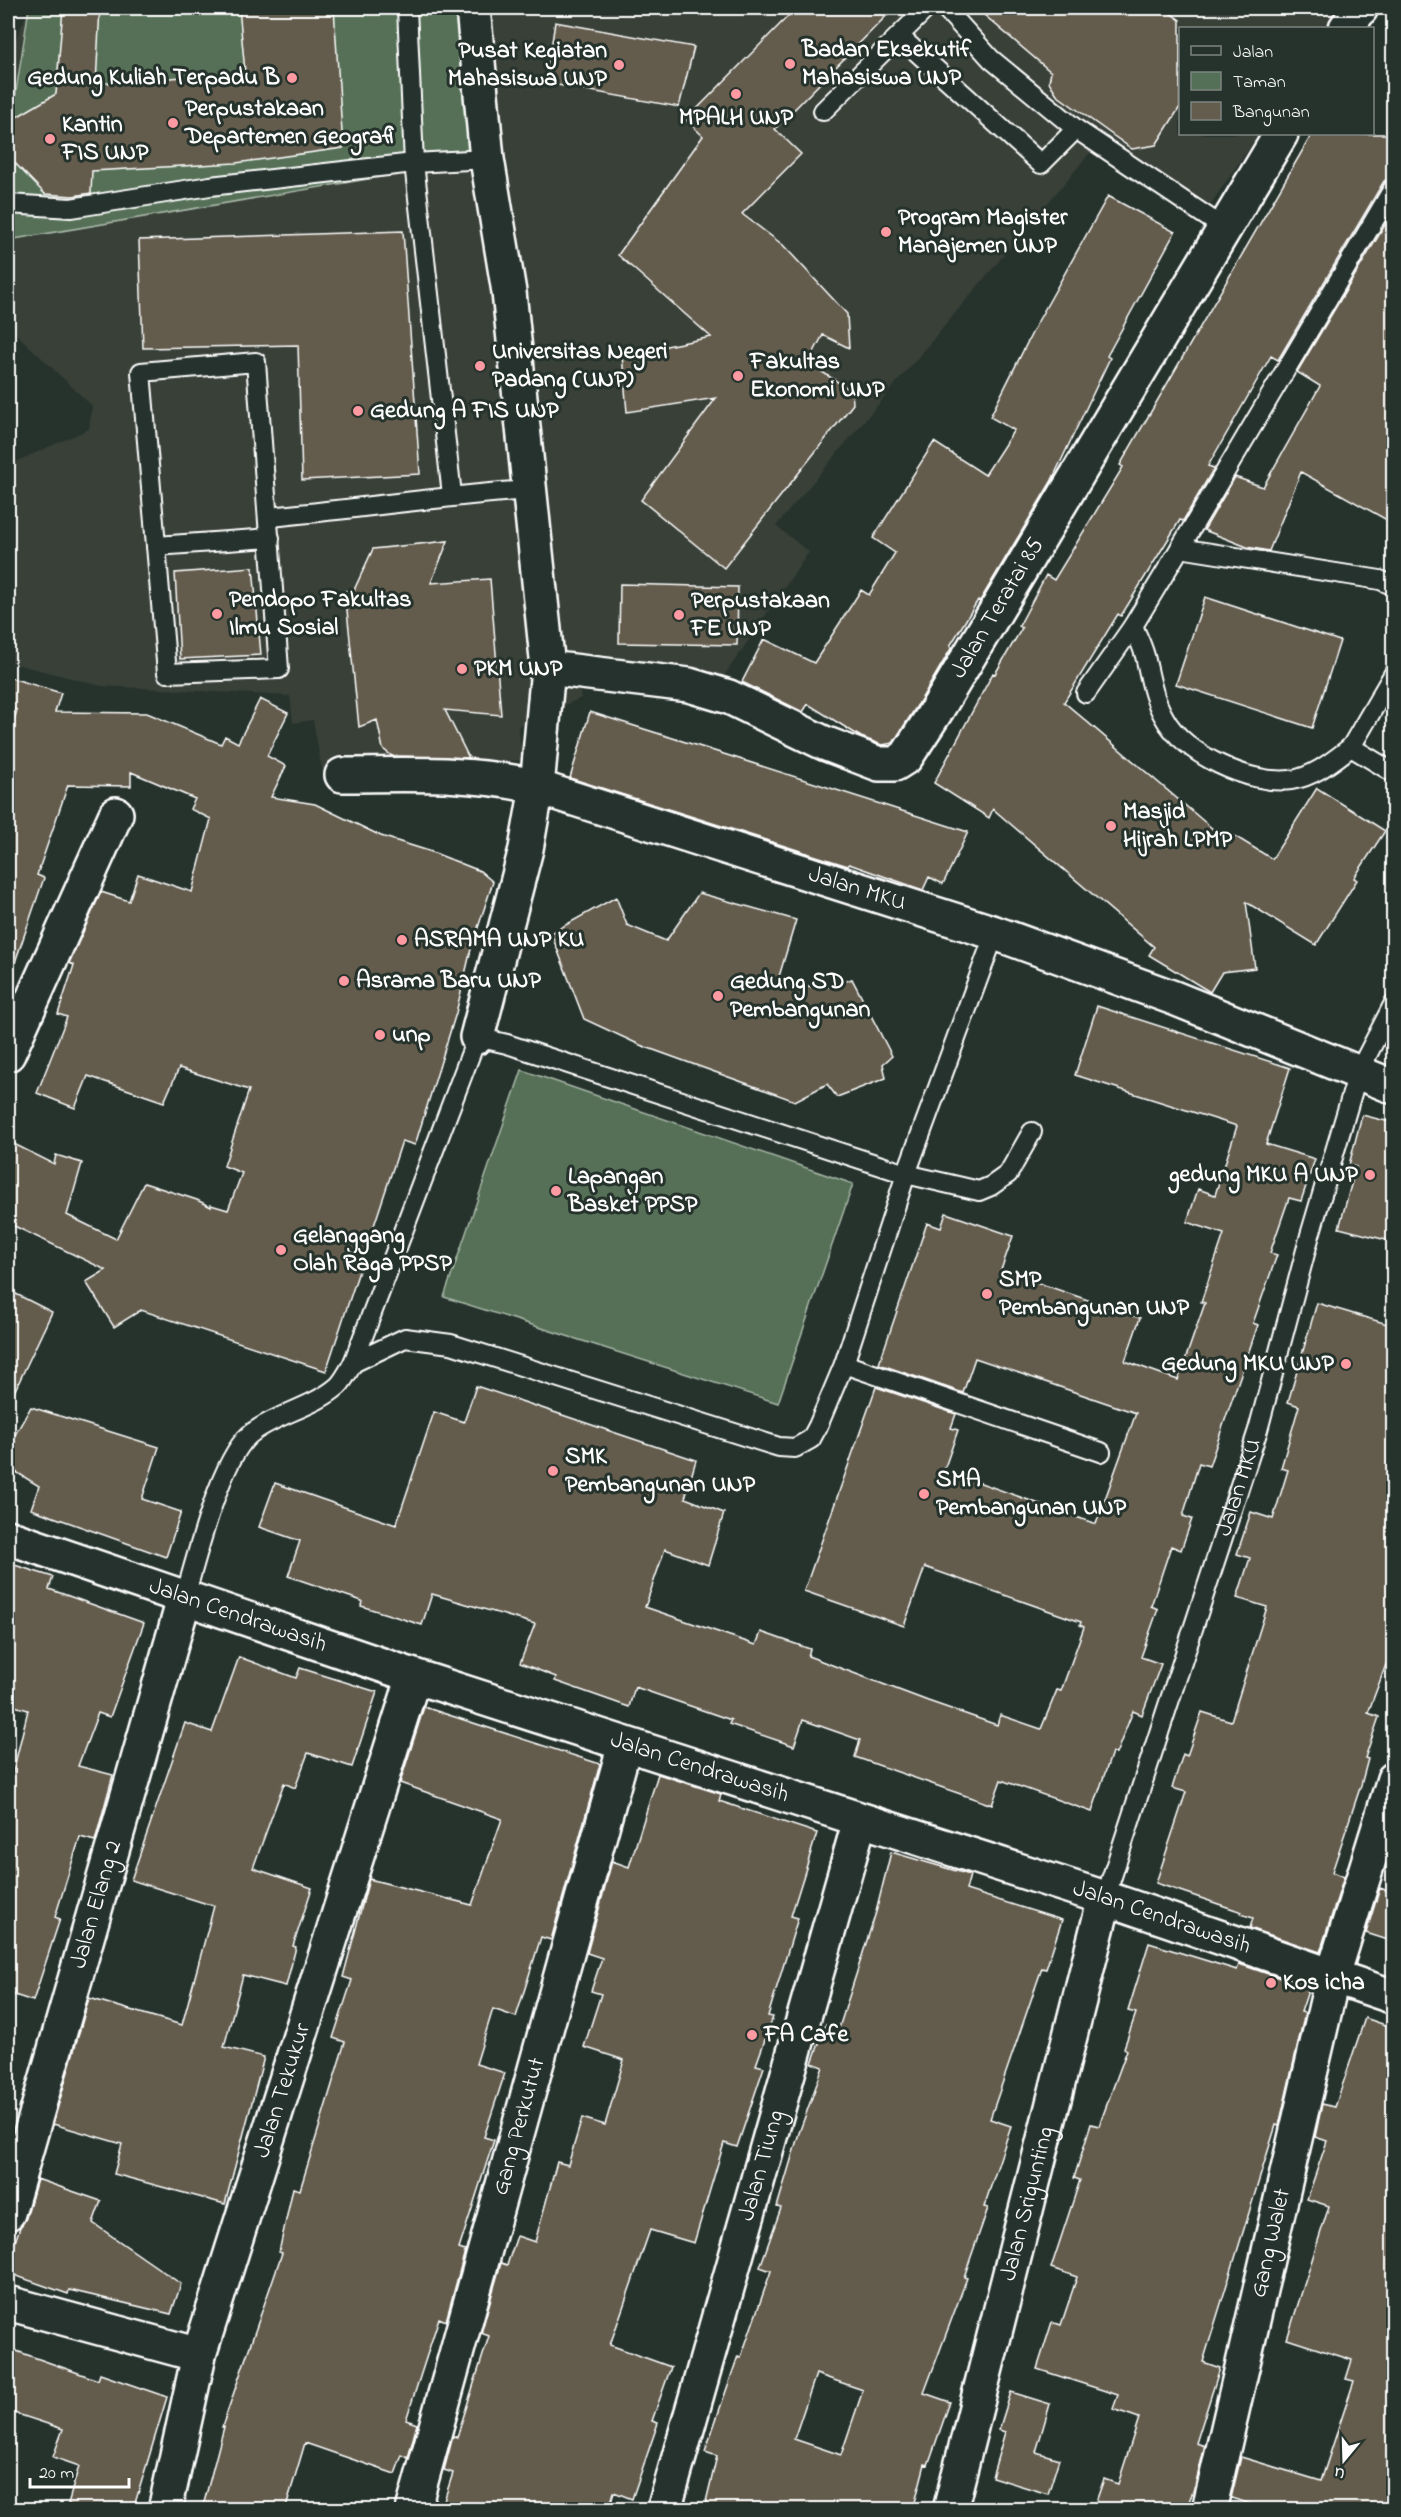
<svg xmlns="http://www.w3.org/2000/svg" width="1401" height="2517" font-family="'Indie Flower',sans-serif">
<rect width="100%" height="100%" fill="#26332d"/>
<filter id="ink" filterUnits="userSpaceOnUse"><feTurbulence type="fractalNoise" baseFrequency=".0167" numOctaves="2"/><feDisplacementMap in="SourceGraphic" scale="12" xChannelSelector="R" yChannelSelector="G"/><feConvolveMatrix kernelMatrix="1 2 1 2 8 2 1 2 1" color-interpolation-filters="sRGB"/></filter>
<g filter="url(#ink)">
<path fill="#393f37" d="M29,8H1345L1330,28H1180V134H1259L1197,224L1094,148L776,526L809,552L724,676L574,661L581,698L518,726L523,760L322,770L313,720L293,723L290,696L102,686L8,662V465L89,429L92,406L8,326V58Z"/>
<path fill="#547056" stroke="#aab8aa" stroke-width="1.5" d="M29,8H474L487,159L8,240V143Z
M522,1070L853,1184L778,1403L444,1297Z"/>
<path fill="#645c4d" stroke="#fff" stroke-width="1.5" fill-rule="evenodd" d="M63,8H100L96,84L245,72L239,8H334L343,148L236,163L92,171L91,193L73,196L45,194L8,156V122L56,94Z
M796,8H894L775,129L801,154L742,214L783,245L847,314L849,348L823,335L808,363L852,391L853,404L724,568L641,500L716,398L627,412L622,355L711,337L618,255L703,136L686,120Z
M976,8H1163L1180,20V107L1156,145L1132,149L1058,96L1049,82L1051,72Z
M555,22L694,47L679,107L546,83Z
M1312,134H1394V176L1384,181L1278,360L1271,356L1208,466L1214,468L1183,521L1180,520L1121,616L1118,614L1064,702L1221,836L1225,830L1272,859L1317,788L1385,831L1354,878L1357,880L1316,945L1246,902L1255,968L1222,972L1210,992L1149,955L1154,947L993,809L989,818L934,783L993,673L995,674L1022,628L1019,626L1046,575L1054,580L1123,467L1120,465Z
M1108,196L1175,232L1107,356L1110,358L1051,482L980,601L978,600L950,646L952,647L922,698L893,743L882,745L861,737L808,704L803,712L742,682L764,639L814,663L861,590L869,595L895,553L873,538L934,442L985,475L1014,430L990,417L1037,323Z
M1394,210V524L1301,472L1269,551L1247,547L1204,530L1235,477L1263,487L1320,386L1297,372Z
M403,231L420,474L302,480L298,345L143,348L139,240Z
M448,541L431,583L490,579L501,715L445,710L469,758L392,756L383,749L377,720L359,727L345,591L354,590L373,549Z
M253,567L261,655L180,659L175,573Z
M620,584L738,587L737,645L619,643Z
M1205,597L1340,641L1312,728L1176,684Z
M8,677L61,693L55,712L147,713L221,744L225,736L238,743L260,699L288,713L267,756L286,766L271,797L315,804L381,836L432,852L480,871L493,882L471,949L456,1013L415,1145L402,1141L326,1371L141,1310L114,1327L86,1282L106,1270L8,1223V1141L54,1164L56,1155L82,1163L67,1215L116,1239L144,1183L197,1200L211,1207V1205L228,1210L242,1173L224,1166L249,1090L179,1068L164,1102L88,1076L75,1108L37,1093L67,1017L58,1014L74,965L69,963L101,892L129,901L138,874L192,892L211,819L190,809L195,799L131,772V786L68,785L37,875L44,878L12,971L8,970V741L17,710L8,707Z
M590,712L730,756L968,832L943,884L929,877L923,890L849,864L848,866L570,778Z
M699,893L796,920L778,980L822,989L852,979L892,1056L883,1064L886,1078L837,1097L827,1084L795,1101L640,1045L584,1019L551,933L616,897L627,925L666,941Z
M1097,1006L1290,1068L1266,1144L1315,1159L1301,1201L1289,1198L1270,1253L1277,1255L1253,1323L1258,1325L1209,1466L1199,1463L1183,1516L1192,1519L1181,1550L1171,1546L1151,1606L1158,1609L1141,1657L1161,1664L1142,1715L1133,1711L1116,1754L1112,1752L1092,1812L1001,1780L992,1805L855,1757L860,1740L803,1720L794,1746L729,1724L731,1720L635,1687L629,1707L555,1681L556,1677L520,1663L535,1624L432,1594L422,1625L361,1606L362,1601L288,1576L300,1541L259,1527L275,1483L396,1525L434,1412L464,1422L476,1386L696,1460L685,1498L724,1513L708,1565L665,1549L645,1607L756,1645L761,1632L810,1649L808,1656L928,1701L997,1725L1000,1715L1041,1729L1057,1690L1061,1691L1084,1627L1080,1625L1081,1622L925,1567L904,1626L804,1591L876,1387L956,1414L951,1428L958,1430L944,1470L1096,1524L1136,1413L975,1358L963,1393L879,1364L927,1223L941,1228L946,1213L1013,1236L1001,1270L1140,1318L1125,1361L1178,1380L1205,1303L1201,1302L1224,1234L1187,1222L1198,1189L1215,1195L1237,1126L1075,1075Z
M1362,1115L1394,1123V1242L1339,1228L1356,1167L1349,1165Z
M8,1290L52,1312L8,1405Z
M1317,1303L1394,1326V1643L1368,1713L1379,1717L1365,1758L1368,1759L1361,1785L1332,1872L1344,1877L1320,1952L1250,1928L1253,1918L1241,1914L1242,1912L1156,1883L1186,1792L1172,1788L1183,1754L1187,1756L1202,1712L1231,1721L1267,1607L1237,1598L1250,1558L1237,1554L1251,1512L1273,1519L1288,1470L1281,1468L1299,1406L1288,1402Z
M31,1407L159,1447L142,1499L181,1512L166,1557L31,1509L39,1486L8,1467V1447Z
M8,1563L53,1577L49,1589L144,1623L110,1717L98,1713L78,1766L113,1775L95,1841L80,1837L55,1917L60,1919L33,2001L8,1993V1793L28,1710L8,1704Z
M239,1657L296,1678L300,1668L377,1692L352,1767L308,1753L295,1788L284,1783L253,1868L312,1888L293,1946L296,1947L286,1986L243,1975L224,2047L264,2057L225,2204L114,2174L122,2144L53,2124L89,1998L182,2025L214,1906L131,1880L185,1723L212,1732Z
M424,1707L600,1764L551,1940L541,1937L516,2017L493,2009L476,2064L505,2073L484,2137L494,2140L459,2249L465,2251L446,2321L439,2318L406,2420L417,2424L408,2458L402,2455L395,2474L305,2443L285,2510H202L224,2427H222L282,2253L279,2252L293,2188L300,2190L345,2042L333,2038L352,1980L343,1977L369,1879L472,1905L502,1819L400,1783Z
M658,1774L721,1794L719,1801L817,1833L791,1916L798,1918L768,2016L773,2017L756,2065L764,2067L737,2147L724,2143L694,2243L650,2230L610,2345L671,2367L652,2421L658,2423L632,2499L614,2492L609,2510H441L453,2473L444,2470L453,2436L457,2437L489,2336L481,2333L501,2263L507,2265L517,2236L535,2242L557,2162L568,2165L582,2118L605,2125L624,2060L584,2047L601,1994L591,1991L602,1958L587,1953L612,1861L629,1867Z
M891,1852L970,1875L966,1890L1062,1920L1046,1969L1042,1968L990,2119L1011,2126L984,2207L988,2208L964,2277L967,2278L924,2393L950,2402L928,2465L925,2464L913,2510H704L717,2456L705,2452L738,2356L741,2357L771,2271L760,2267L781,2208L777,2207L799,2133L823,2067L812,2063L826,2024L839,2028L876,1912ZM816,2374L863,2390L841,2455L794,2439Z
M1380,1888L1394,1893V1942L1366,1933Z
M1149,1943L1237,1970L1239,1964L1309,1988L1301,2012L1305,2013L1279,2126L1276,2125L1203,2362L1220,2368L1196,2443L1205,2446L1195,2486L1188,2504L1182,2502L1180,2510H1093L1104,2479L1118,2484L1139,2418L1113,2409L1118,2395L1037,2369L1052,2322L1061,2325L1077,2277L1051,2268L1080,2180L1074,2178L1091,2124L1099,2126L1127,2050L1124,2048L1136,2013L1128,2011Z
M1365,2018L1394,2028V2510H1250L1251,2504L1231,2498L1241,2457L1321,2481L1354,2381L1346,2379L1352,2360L1287,2339L1329,2206L1307,2199L1327,2141L1315,2137L1322,2104L1335,2107Z
M37,2179L101,2201L93,2223L181,2284L171,2314L69,2290L68,2294L8,2273V2263L20,2227L26,2218Z
M8,2348L98,2380L100,2374L167,2397L133,2510H87L68,2504L79,2466L53,2457L63,2429L8,2411Z
M1011,2392L1050,2404L1036,2452L1059,2459L1048,2494L992,2477L1005,2432L999,2430Z"/>
<g fill="none" stroke-linecap="round" stroke-linejoin="round">
<defs>
<g id="service">
<path d="M407,8L414,163L452,495"/>
<path d="M945,8L991,59L1076,129L1224,228"/>
<path d="M899,36L1041,164L1076,129"/>
<path d="M823,111L927,8"/>
<path d="M1394,187L1180,548L1380,580L1394,586"/>
<path d="M8,204L71,208L210,186L414,163L487,159"/>
<path d="M256,362L279,669L167,673L141,372Z"/>
<path d="M269,517C356,509 442,496 529,490"/>
<path d="M156,546L270,538"/>
<path d="M1133,626C1137,635 1142,645 1145,656C1150,677 1153,698 1164,717C1183,754 1250,785 1291,780C1314,777 1334,760 1351,747"/>
<path d="M1394,673L1351,747L1394,773"/>
<path d="M1086,693L1133,626L1180,548"/>
<path d="M353,1363L405,1338L451,1344L779,1447L795,1448L811,1439L818,1426L844,1364L906,1174L995,933"/>
<path d="M844,1364L1101,1452"/>
<path d="M185,1596C197,1557 221,1454 253,1432C279,1413 314,1407 338,1386C344,1380 349,1370 353,1363L477,1037L507,1044L906,1174L979,1191L991,1186L1008,1174L1032,1132"/>
<path id="s1" d="M1105,1898L1258,1430L1310,1235L1358,1073L1394,1003"/>
</g>
<g id="minor">
<path d="M473,8L487,159L509,292L548,668L537,787L526,849L477,1037"/>
<path d="M1346,28L1361,8"/>
<path id="s2" d="M548,668L689,685L729,697L824,743L879,764H895L906,757L938,708L1281,134"/>
<path id="s3" d="M342,775C407,775 473,771 537,787L995,933L1174,998L1394,1087"/>
<path d="M8,1054L116,814"/>
<path id="s4" d="M8,1537L414,1676L1105,1898L1394,1997"/>
<path id="s5" d="M8,2213L185,1596"/>
<path d="M8,2303L199,2355"/>
<path id="s6" d="M165,2510L199,2355L414,1676"/>
<path id="s7" d="M413,2510L625,1744"/>
<path id="s8" d="M664,2510L860,1820"/>
<path id="s9" d="M950,2510L1105,1898"/>
<path id="s10" d="M1209,2510L1333,1975L1394,1779"/>
</g>
</defs>
<use href="#service" stroke="#fff" stroke-width="22"/>
<use href="#minor" stroke="#fff" stroke-width="38"/>
<use href="#service" stroke="#26332d" stroke-width="18"/>
<use href="#minor" stroke="#26332d" stroke-width="33"/>
</g>
</g>
<g fill="#ff9aa2" stroke="#26332d" stroke-width="2">
<circle cx="790" cy="64" r="6"/>
<circle cx="619" cy="65" r="6"/>
<circle cx="292" cy="78" r="6"/>
<circle cx="736" cy="94" r="6"/>
<circle cx="173" cy="123" r="6"/>
<circle cx="50" cy="139" r="6"/>
<circle cx="886" cy="232" r="6"/>
<circle cx="480" cy="366" r="6"/>
<circle cx="738" cy="376" r="6"/>
<circle cx="358" cy="411" r="6"/>
<circle cx="217" cy="614" r="6"/>
<circle cx="679" cy="615" r="6"/>
<circle cx="462" cy="669" r="6"/>
<circle cx="1111" cy="826" r="6"/>
<circle cx="402" cy="940" r="6"/>
<circle cx="344" cy="981" r="6"/>
<circle cx="718" cy="996" r="6"/>
<circle cx="380" cy="1035" r="6"/>
<circle cx="1370" cy="1175" r="6"/>
<circle cx="556" cy="1191" r="6"/>
<circle cx="281" cy="1250" r="6"/>
<circle cx="987" cy="1294" r="6"/>
<circle cx="1346" cy="1364" r="6"/>
<circle cx="553" cy="1471" r="6"/>
<circle cx="924" cy="1494" r="6"/>
<circle cx="1271" cy="1983" r="6"/>
<circle cx="752" cy="2035" r="6"/>
</g>
<g text-anchor="middle" dominant-baseline="central" stroke-width="6" stroke-linejoin="round" paint-order="stroke">
<g font-size="24" font-weight="bold" fill="#fff" stroke="#26332d" text-anchor="start">
<text x="802" y="50">Badan Eksekutif<tspan x="802" dy="28">Mahasiswa UNP</tspan></text>
<text x="607" y="51" text-anchor="end">Pusat Kegiatan<tspan x="607" dy="28">Mahasiswa UNP</tspan></text>
<text x="280" y="78" text-anchor="end">Gedung Kuliah Terpadu B</text>
<text x="185" y="109">Perpustakaan<tspan x="185" dy="28">Departemen Geografi</tspan></text>
<text x="736" y="118" text-anchor="middle">MPALH UNP</text>
<text x="62" y="125">Kantin<tspan x="62" dy="28">FIS UNP</tspan></text>
<text x="898" y="218">Program Magister<tspan x="898" dy="28">Manajemen UNP</tspan></text>
<text x="492" y="352">Universitas Negeri<tspan x="492" dy="28">Padang (UNP)</tspan></text>
<text x="750" y="362">Fakultas<tspan x="750" dy="28">Ekonomi UNP</tspan></text>
<text x="370" y="411">Gedung A FIS UNP</text>
<text x="229" y="600">Pendopo Fakultas<tspan x="229" dy="28">Ilmu Sosial</tspan></text>
<text x="691" y="601">Perpustakaan<tspan x="691" dy="28">FE UNP</tspan></text>
<text x="474" y="669">PKM UNP</text>
<text x="1123" y="812">Masjid<tspan x="1123" dy="28">Hijrah LPMP</tspan></text>
<text x="414" y="940">ASRAMA UNP KU</text>
<text x="356" y="981">Asrama Baru UNP</text>
<text x="730" y="982">Gedung SD<tspan x="730" dy="28">Pembangunan</tspan></text>
<text x="392" y="1035">unp</text>
<text x="1358" y="1175" text-anchor="end">gedung MKU A UNP</text>
<text x="568" y="1177">Lapangan<tspan x="568" dy="28">Basket PPSP</tspan></text>
<text x="293" y="1236">Gelanggang<tspan x="293" dy="28">Olah Raga PPSP</tspan></text>
<text x="999" y="1280">SMP<tspan x="999" dy="28">Pembangunan UNP</tspan></text>
<text x="1334" y="1364" text-anchor="end">Gedung MKU UNP</text>
<text x="565" y="1457">SMK<tspan x="565" dy="28">Pembangunan UNP</tspan></text>
<text x="936" y="1480">SMA<tspan x="936" dy="28">Pembangunan UNP</tspan></text>
<text x="1283" y="1983">Kos icha</text>
<text x="764" y="2035">FA Cafe</text>
</g>
<g font-size="24" fill="#fff" stroke="#26332d">
<text stroke="none"><textPath href="#s2" startOffset="552">Jalan Teratai 85</textPath></text>
<text stroke="none"><textPath href="#s3" startOffset="532">Jalan MKU</textPath></text>
<text stroke="none"><textPath href="#s1" startOffset="432">Jalan MKU</textPath></text>
<text stroke="none"><textPath href="#s4" startOffset="243">Jalan Cendrawasih</textPath></text>
<text stroke="none"><textPath href="#s4" startOffset="729">Jalan Cendrawasih</textPath></text>
<text stroke="none"><textPath href="#s5" startOffset="321">Jalan Elang 2</textPath></text>
<text stroke="none"><textPath href="#s4" startOffset="1215">Jalan Cendrawasih</textPath></text>
<text stroke="none"><textPath href="#s6" startOffset="436">Jalan Tekukur</textPath></text>
<text stroke="none"><textPath href="#s7" startOffset="398">Gang Perkutut</textPath></text>
<text stroke="none"><textPath href="#s8" startOffset="358">Jalan Tiung</textPath></text>
<text stroke="none"><textPath href="#s9" startOffset="316">Jalan Srigunting</textPath></text>
<text stroke="none"><textPath href="#s10" startOffset="274">Gang Walet</textPath></text>
</g>
</g>
<rect width="1401" height="2517" fill="none" stroke="#26332d" stroke-width="30"/>
<rect x="15" y="15" width="1371" height="2487" fill="none" stroke="#fff" stroke-width="2" filter="url(#ink)"/>
<rect x="1179" y="27" width="195" height="108" fill="#26332d" stroke="#7d8581" stroke-width="1.5"/>
<rect x="1191" y="46" width="30" height="9" fill="#26332d" stroke="#7d8581" stroke-width="1.5"/>
<text x="1233" y="57" font-size="18" fill="#ffffff">Jalan</text>
<rect x="1191" y="72" width="30" height="18" fill="#547056" stroke="#7d8581" stroke-width="1.5"/>
<text x="1233" y="87" font-size="18" fill="#ffffff">Taman</text>
<rect x="1191" y="102" width="30" height="18" fill="#645c4d" stroke="#7d8581" stroke-width="1.5"/>
<text x="1233" y="117" font-size="18" fill="#ffffff">Bangunan</text>
<g transform="translate(1344 2460) rotate(199)" stroke="#26332d" stroke-width="4.5" paint-order="stroke">
<path d="M0-4.5L10 22L0 15L-10 22Z" fill="#ffffff"/>
<text y="-9" font-size="16" font-weight="bold" text-anchor="middle" fill="#ffffff">U</text>
</g>
<path d="M30 2478v9h99v-9" fill="none" stroke="#ffffff" stroke-width="3"/>
<text x="39" y="2478" font-size="18" fill="#ffffff" stroke="#26332d" stroke-width="4.5" paint-order="stroke">20 m</text>
</svg>
